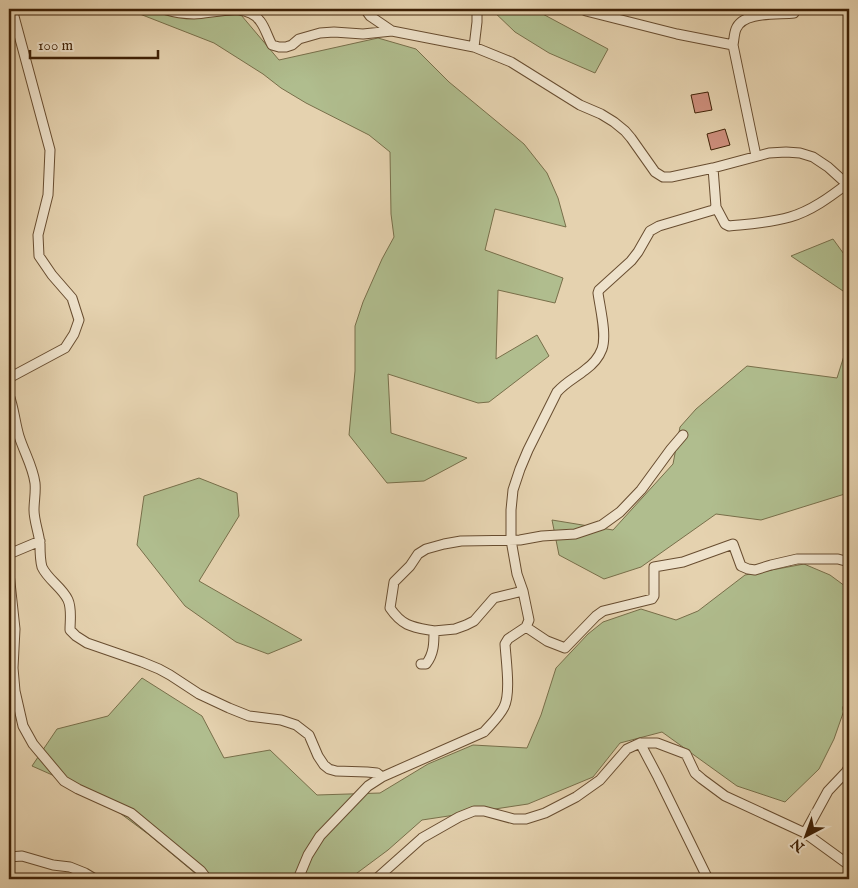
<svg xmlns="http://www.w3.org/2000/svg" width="858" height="888" font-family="'IM FELL English',serif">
<rect width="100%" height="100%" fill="#e5d2af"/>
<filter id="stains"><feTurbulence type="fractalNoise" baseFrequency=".004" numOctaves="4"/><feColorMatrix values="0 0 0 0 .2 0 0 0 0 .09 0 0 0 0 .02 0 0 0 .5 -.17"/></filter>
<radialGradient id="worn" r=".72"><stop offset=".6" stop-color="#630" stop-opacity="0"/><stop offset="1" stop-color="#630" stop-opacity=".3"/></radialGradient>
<path fill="#b0bd8e" stroke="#786f4a" d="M127,9H236L279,60L378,38L416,49L449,82L524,144L547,173L558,198L566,227L495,209L485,250L563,278L555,303L498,290L496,359L537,335L549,356L489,402L478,403L388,374L391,433L467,458L424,481L387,483L349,435L355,371V326L363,302L382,259L394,237L391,214L390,152L369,135L306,103L281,88L263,74L214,43Z
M491,9H537L539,12L608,49L595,73L549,53L515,32Z
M833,239L849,261V295L791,256Z
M849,340V474L848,493L761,520L716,514L641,567L604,579L559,555L552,520L613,530L673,464L680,427L696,409L747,366L837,378Z
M199,478L237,493L239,516L199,581L302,640L268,654L236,642L185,606L137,545L144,496Z
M804,564L830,575L849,589V696L834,739L819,769L785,802L737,786L662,732L620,743L593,777L528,804L422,820L388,850L349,879H202L148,834L93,793L32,766L57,729L108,716L142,678L202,716L224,758L270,750L317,795L380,793L428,764L473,745L527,748L541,715L556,668L588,634L603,622L641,609L676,620L698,611L745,575Z"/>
<path fill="#ce8f7d" stroke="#3f2106" d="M708,92L712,110L695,113L691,95Z
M725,129L730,145L711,150L707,134Z"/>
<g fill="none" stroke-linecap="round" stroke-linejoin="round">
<defs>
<path id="minor" d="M163,9C173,12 184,14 194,14C213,14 246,1 260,21C265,27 268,38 272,45L279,47H286L292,45L299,39L320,33L334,32L363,34L392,31L474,47L511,62L580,105L601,114L614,122L625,131L631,138L655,172L663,177H671L713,168L769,153L786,152L800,153L813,157L828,167L849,186
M365,9L370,16L392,31
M586,9V11L677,34L733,45
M474,47L477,22V9
M756,156L733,45C734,40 734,34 736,29C743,11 778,15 794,13
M716,207L725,224L729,226C749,224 770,223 790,217C811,211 830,197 847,184
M9,378L65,348L74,334L79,320L72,298L52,275L39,256L38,235L48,195L50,150L12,9
M9,395C14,408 15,423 19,436C24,452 33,467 35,483C36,492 34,501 34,510C34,521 39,533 40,544C40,552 40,560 42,567C48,580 62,587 68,600C72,609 70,620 70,630L76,636L87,643L142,662L159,669L170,675L199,694L229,708L249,716L281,720L296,725L309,735L318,756L324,765L329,769L336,771L367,772L377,773L382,777
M9,554L40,541
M9,573L15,629L13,668L15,691L23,726L33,744L64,781L78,789L131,813L201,871L207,879
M526,627L547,641L565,648L596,616L603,611L652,599L654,596V567L683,562L733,544L741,566L748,569L755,570L771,565L797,559H838L849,562
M434,631C413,627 403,627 390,608L394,582L410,566L418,554L426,549L444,544L461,541L520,540L542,536L575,534L602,525L620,512L641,490L671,449L683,435
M421,664H426C434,654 434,643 434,631L455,629L466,625L474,621L494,598L523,591
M849,706L848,708L849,715
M640,743L658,777L708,879
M805,833L828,791L846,772L849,767
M9,857L22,856L53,865L70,867L85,873L95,879
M298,879L308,855L320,836L368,786L382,777L484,732C491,724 499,717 504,707C511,693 506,661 505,644L508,639L526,627L529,620L523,591L517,574L511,540V510L513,490L520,469L528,450L557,392C566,382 575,378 585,370C592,365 599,357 602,349C607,335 600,308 598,293L599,290L631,261L638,252L650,231L659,226L713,210L716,207L713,168
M376,879L422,838L459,817L474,811H484L514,819H526L545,813L576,797L600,780L627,749L640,743H657L686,754L695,773L702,779L725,796L805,833L849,865"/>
</defs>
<use href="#minor" stroke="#684d30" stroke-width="11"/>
<use href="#minor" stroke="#eee2cb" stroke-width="9"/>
</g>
<rect width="858" height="888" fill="none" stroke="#e5d2af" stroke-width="30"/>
<rect x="10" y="10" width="838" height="868" fill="none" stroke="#3f2106" stroke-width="2.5"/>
<rect x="15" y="15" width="828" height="858" fill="none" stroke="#3f2106"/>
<g transform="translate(806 836) rotate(221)" stroke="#eee2cb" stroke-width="4" paint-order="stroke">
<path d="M0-4L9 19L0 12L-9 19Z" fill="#3f2106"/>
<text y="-8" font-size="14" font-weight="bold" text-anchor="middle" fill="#3f2106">N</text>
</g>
<path d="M30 50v8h128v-8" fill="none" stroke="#3f2106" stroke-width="2.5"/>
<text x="38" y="50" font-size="15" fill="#3f2106" stroke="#eee2cb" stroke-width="4" paint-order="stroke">100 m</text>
<rect width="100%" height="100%" filter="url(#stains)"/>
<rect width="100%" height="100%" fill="url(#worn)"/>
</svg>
